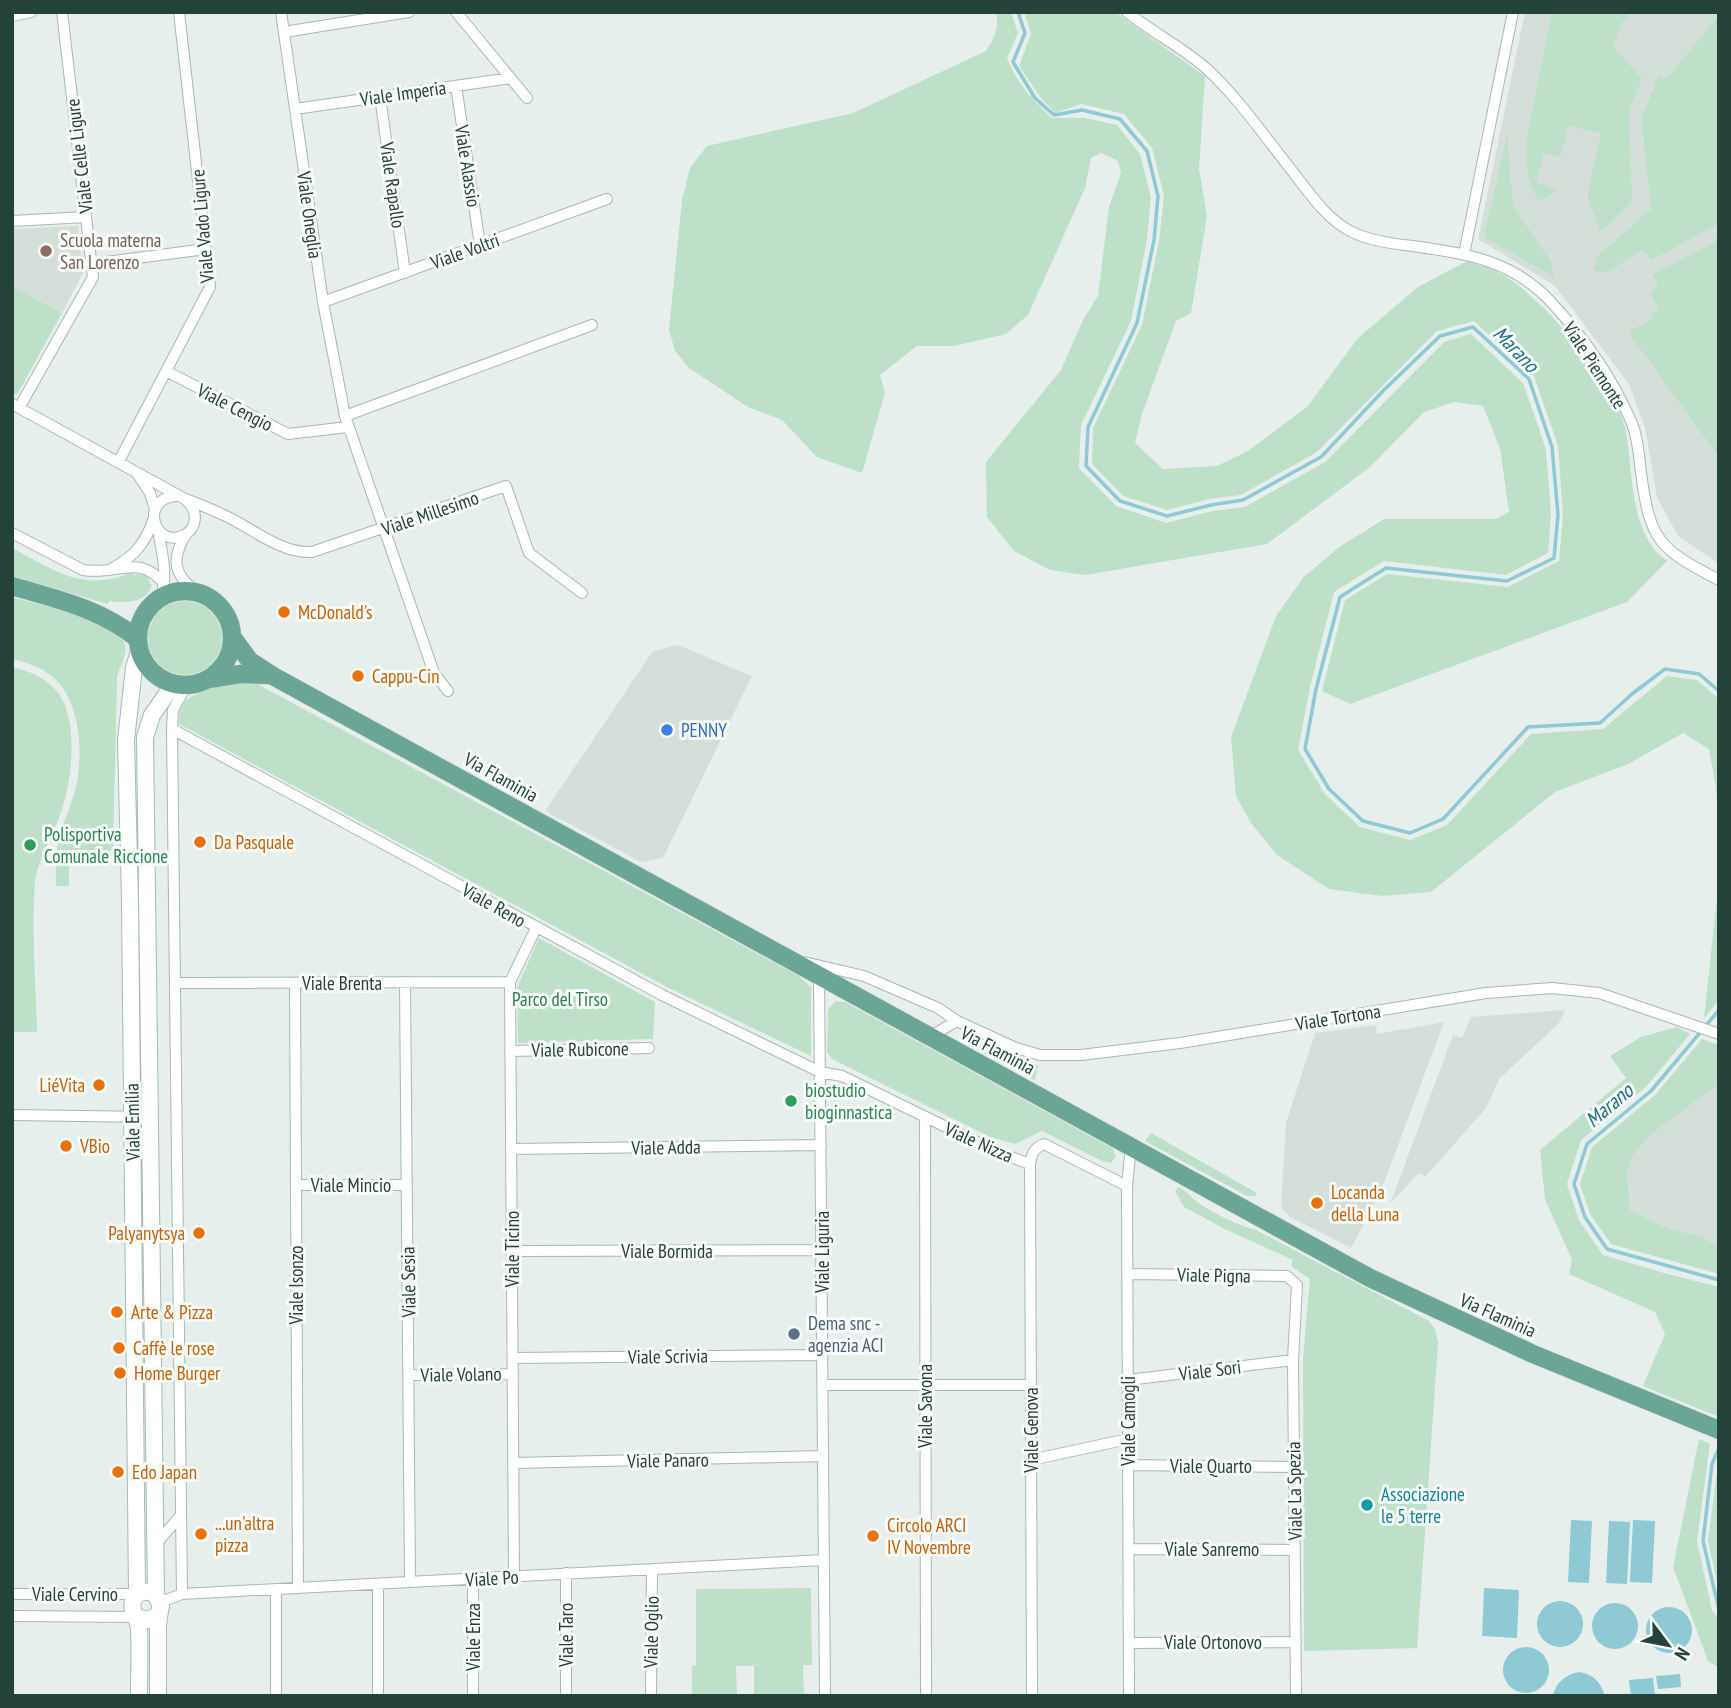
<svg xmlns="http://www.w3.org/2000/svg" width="1731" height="1708" font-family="'PT Sans Narrow',sans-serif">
<rect width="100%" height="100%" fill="#e6efeb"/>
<path fill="#d4dfda" d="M1525,12H1719V564L1678,536L1657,497L1645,428L1629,384L1555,286L1478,239Z
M78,226L83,273L62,313L12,286V229Z
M678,645L752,676L663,858L641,862L545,811L653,651Z
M1565,1010L1559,1023L1499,1079L1486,1108L1425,1177L1419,1173L1390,1204L1453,1035L1462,1038L1471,1017Z
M1444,1022L1381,1191L1351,1248L1290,1217L1281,1207L1286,1123L1315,1033L1376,1025L1377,1034Z
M1719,1084V1246L1700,1236L1669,1229L1630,1210L1627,1171L1633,1155L1649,1136Z"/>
<path fill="#bfe0c8" d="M996,12H1011L1018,33L1007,58C1015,81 1034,101 1052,118H1085L1117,125L1140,154L1151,197L1147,239L1131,321L1081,425L1079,468L1116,506L1166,523L1212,511L1245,507L1325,462L1444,342L1471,334L1523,383L1546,449L1551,515L1548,553L1506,575L1384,561L1334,592L1310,687L1298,750L1325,794L1360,827L1410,840L1447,825L1531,734L1603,729L1667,676L1697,680L1719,699V848L1716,788L1709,749L1683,733L1628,764L1555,792L1431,892L1382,896L1329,889L1277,855L1251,823L1236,796L1231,737L1276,616L1303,578L1338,548L1384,519H1495L1509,512L1500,448L1483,406L1455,402L1424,412L1370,467L1267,544L1085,575L1050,570L1014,551L987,517L986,462L1061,370L1083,320L1098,296L1109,207L1121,173L1118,161L1101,153L1091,158L1085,188L1028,315L1006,334L954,346H917L880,375L885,393L862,473L817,457L782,420L748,407L689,368L675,351L669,330L682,200L690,168L707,146L853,113L986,51C995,38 999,28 996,12Z
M1024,12H1115L1205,76L1199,169L1207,216L1191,313L1176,321L1142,414L1135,443L1163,469L1217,466L1248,451L1307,407L1358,338L1418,287L1467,261C1482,266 1498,270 1511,280C1549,307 1614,381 1625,427C1633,465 1629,513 1652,546C1655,552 1662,556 1667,561L1627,602L1350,704L1322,691L1345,600L1387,574L1508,587L1559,561L1563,515L1558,446L1534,376L1474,321L1437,331L1317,452L1241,495L1210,499L1167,510L1123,496L1092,464L1093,428L1142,325L1159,241L1164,196L1152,148L1124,114L1081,104L1055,113L1041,98L1019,66L1031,34Z
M1552,12H1631L1621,24L1613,47L1642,78L1629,111L1632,201L1601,232L1587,196L1601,133L1569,126L1560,157L1544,153L1536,182L1557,191L1538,201L1528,177L1526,142Z
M1719,16V223L1652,260L1642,250L1606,273L1593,270L1598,256L1651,209L1641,117L1659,76L1666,79Z
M1507,135L1513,206L1551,262L1554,277L1484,237Z
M1719,240V457L1628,332L1652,319L1650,314L1659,311L1650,292L1658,286L1652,275Z
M12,286L62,313L17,395L12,393Z
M12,548C56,571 83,593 133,572L135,575L141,574L147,576L152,586C144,604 126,603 109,601L108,604L12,576Z
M12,597C34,603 121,623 125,645C127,655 120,666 117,676L113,851L69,852V886H56C56,870 55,853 59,838C64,820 72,804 76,787C83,755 81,709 59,683C47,669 30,663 12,659Z
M148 638a37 37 0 1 1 74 0a37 37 0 1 1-74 0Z
M12,667C30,671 51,680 61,697C78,728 72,780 61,812C54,833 37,862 35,882C31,932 36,983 37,1032H12Z
M250,680L799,976L811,987V1056L665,986L179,724L180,705C198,690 227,682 250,680Z
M1719,880V1000L1704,1018Z
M539,938L655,1002L653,1039L518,1043L517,987Z
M835,1001L845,1002L1112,1148L1116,1156L1111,1163L1102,1161L1042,1131L1015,1144L990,1137L832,1059L827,1052L828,1010Z
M1677,1027L1690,1034L1646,1087L1581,1140L1567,1184L1579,1220L1603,1255L1664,1273L1719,1287V1417L1643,1386L1665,1334L1655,1312L1569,1274L1572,1260L1545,1199L1540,1150L1626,1078L1610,1056L1641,1037Z
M970,1037L1025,1062L1038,1065L1035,1080L966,1044L964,1039Z
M1702,1039L1719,1045V1084L1649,1136L1633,1155L1627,1172L1630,1210L1669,1229L1700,1236L1719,1246V1274L1611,1244L1590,1214L1580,1184L1592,1147L1655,1095Z
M1151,1133L1257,1193L1255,1196H1247L1145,1141Z
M1178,1187C1187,1191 1192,1199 1200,1204C1217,1215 1237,1225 1256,1230L1429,1321L1435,1329L1438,1343L1417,1648L1304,1651L1303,1359L1310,1279L1291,1266L1293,1260L1225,1229L1184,1207L1175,1191Z
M1699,1439L1710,1444L1697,1541L1712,1610L1719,1620V1668L1708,1661L1673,1567Z
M1719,1456V1591L1708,1541Z
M811,1588L812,1665H803L804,1696H754V1666L768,1665L736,1666L737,1696H692V1666L696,1665V1589Z"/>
<path fill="#8ec9d4" d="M1571,1520L1592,1521L1589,1583L1568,1582Z
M1633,1520L1655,1521L1652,1583L1630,1582Z
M1609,1521L1630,1522L1627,1584L1606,1583Z
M1484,1588L1519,1590L1517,1638L1482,1636Z
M1537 1624a23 23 0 1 1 46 0a23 23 0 1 1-46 0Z
M1592 1626a23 23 0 1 1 46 0a23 23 0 1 1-46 0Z
M1646 1630a23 23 0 1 1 46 0a23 23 0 1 1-46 0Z
M1503 1670a23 23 0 1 1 46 0a23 23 0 1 1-46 0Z
M1579,1672C1593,1674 1601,1682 1605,1696H1553C1556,1682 1565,1675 1579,1672Z
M1680,1674L1681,1687L1658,1689L1656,1676Z
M1653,1678L1655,1696H1631L1629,1680Z"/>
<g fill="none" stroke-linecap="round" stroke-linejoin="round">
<path stroke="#8ec9d4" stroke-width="3.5" d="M1018,12L1025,33L1013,62L1035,98L1054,115L1082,110L1120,119L1147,151L1158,196L1154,240L1137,323L1088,427L1086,466L1120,501L1167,516L1211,505L1243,500L1321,457L1383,391L1440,336L1473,327L1529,379L1552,447L1558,515L1554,558L1507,581L1386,568L1340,597L1316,689L1305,749L1329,789L1363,821L1410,833L1443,819L1528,727L1600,723L1632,694L1665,669L1699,674L1719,691
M1719,1010L1651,1091L1587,1144L1574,1184L1585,1217L1607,1249L1719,1280
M1719,1448L1712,1464L1703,1541L1719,1610"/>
<defs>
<path id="street" d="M281,12L323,302L345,416L434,673L448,691
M456,12L527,98
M1127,12C1153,33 1184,48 1208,70C1241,101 1268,141 1296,176C1312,197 1328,220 1352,232C1370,241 1393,244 1413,246C1467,254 1513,260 1552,303C1584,338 1612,377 1631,421C1638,437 1639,456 1641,473C1650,541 1659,549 1719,580
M12,16L31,12
M284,32L409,12
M456,86L480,245
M380,97L405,273
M295,109L511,78
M12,221L86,217
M1464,254L1513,12
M91,264L206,249
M323,302L607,199
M166,371L288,434L348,427
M12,404L185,499C192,505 197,513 194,523C193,528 189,533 184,535C155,550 138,499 176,496
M19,408L93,277L62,12
M345,416L592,325
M119,461L210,287L179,12
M138,475L150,493L155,509
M185,499C199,504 213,510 226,516C253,529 282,554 312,552L506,486L529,553L582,593
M158,530C162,553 168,574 161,597
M12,533L83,570C118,576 139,552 165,585
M186,534C171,559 173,575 197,592
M113,568C135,556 146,542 154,518
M172,729L662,995L820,1072L842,1076L995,1151L1030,1164
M804,962L864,976L938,1008L957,1021L1016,1048L1040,1055H1081L1180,1043L1486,993L1552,988L1599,993L1719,1034
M819,976L825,1696
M405,982L410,1582
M175,983L510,982
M295,983L298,1588
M929,1037L957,1021
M510,1051L649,1048
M12,1115L150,1117
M925,1117L926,1696
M511,1149L821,1145
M296,1185H407
M512,1251L822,1250
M1127,1274L1287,1276L1297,1285L1293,1360L1296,1696
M513,1358L822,1355
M409,1375L513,1374
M1128,1380L1293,1360
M823,1385H1031
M1031,1460L1128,1439
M514,1463L823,1456
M1128,1465L1294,1467
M156,1544L181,1515
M1129,1549L1295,1550
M514,1576L510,982L536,928
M378,1584V1696
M276,1589V1696
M12,1594H137
M182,1594L172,729L173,710L186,686
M161,1602L182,1594L824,1560
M12,1616L137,1617
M1129,1643L1296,1642
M473,1696V1579
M566,1696V1573
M651,1696L652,1569
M1032,1696L1030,1164C1032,1153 1034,1148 1044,1144L1127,1186
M1129,1696L1127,1186L1131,1146"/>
<path id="secondary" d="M137,1594L130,901L126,740L134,668L139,651
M156,1595L145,737L152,715L173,685
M137,1617L147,1620L157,1616L161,1607L156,1595C148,1590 137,1590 133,1601C130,1610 138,1618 139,1628C140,1650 139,1673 139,1696
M158,1696V1625L160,1611"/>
<path id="primary" d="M12,586C59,600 99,608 138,639
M138 638a47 47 0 1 1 94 0a47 47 0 1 1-94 0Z
M233,638L250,661L273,676L1370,1278L1533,1354L1719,1430
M209,679L241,674L268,675"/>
</defs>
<use href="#street" stroke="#a8b8b2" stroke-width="12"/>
<use href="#secondary" stroke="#a4bbb3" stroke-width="18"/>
<use href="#primary" stroke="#c2cac8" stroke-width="19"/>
<use href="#street" stroke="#fff" stroke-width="10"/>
<use href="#secondary" stroke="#fff" stroke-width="16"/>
<use href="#primary" stroke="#6aa596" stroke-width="18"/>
</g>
<circle fill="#8d6e63" stroke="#f7fbf9" stroke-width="2.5" cx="46" cy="251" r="7"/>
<g fill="#e8710a" stroke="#f7fbf9" stroke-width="2.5">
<circle cx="284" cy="612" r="7"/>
<circle cx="358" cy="676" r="7"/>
<circle cx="200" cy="842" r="7"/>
<circle cx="99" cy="1085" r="7"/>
<circle cx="66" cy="1146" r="7"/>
<circle cx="1317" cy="1203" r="7"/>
<circle cx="199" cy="1233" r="7"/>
<circle cx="117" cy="1312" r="7"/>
<circle cx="119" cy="1348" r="7"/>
<circle cx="120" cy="1373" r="7"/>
<circle cx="118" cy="1472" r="7"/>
<circle cx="201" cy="1534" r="7"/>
<circle cx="873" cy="1536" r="7"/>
</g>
<circle fill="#3f7fe0" stroke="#f7fbf9" stroke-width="2.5" cx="667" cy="730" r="7"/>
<g fill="#2e9e5b" stroke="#f7fbf9" stroke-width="2.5">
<circle cx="30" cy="845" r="7"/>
<circle cx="791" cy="1101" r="7"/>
</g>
<circle fill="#5c6f8a" stroke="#f7fbf9" stroke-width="2.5" cx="794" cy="1334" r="7"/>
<circle fill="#0f9aa8" stroke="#f7fbf9" stroke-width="2.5" cx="1367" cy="1505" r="7"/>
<g text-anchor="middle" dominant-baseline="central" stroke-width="6" stroke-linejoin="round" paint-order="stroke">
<g font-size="19" fill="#24423a" stroke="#f7fbf9">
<text transform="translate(403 93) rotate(-8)">Viale Imperia</text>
<text transform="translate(79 156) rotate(-97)">Viale Celle Ligure</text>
<text transform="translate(468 166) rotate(81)">Viale Alassio</text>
<text transform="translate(393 185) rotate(82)">Viale Rapallo</text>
<text transform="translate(310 215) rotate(82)">Viale Oneglia</text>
<text transform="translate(202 226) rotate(-95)">Viale Vado Ligure</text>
<text transform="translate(465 251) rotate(-20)">Viale Voltri</text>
<text transform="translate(1595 365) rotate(57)">Viale Piemonte</text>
<text transform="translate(235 407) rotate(27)">Viale Cengio</text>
<text transform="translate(430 513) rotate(-19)">Viale Millesimo</text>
<text transform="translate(501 777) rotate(29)">Via Flaminia</text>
<text transform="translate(494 905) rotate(29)">Viale Reno</text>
<text x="342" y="983">Viale Brenta</text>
<text transform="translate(1338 1017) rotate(-9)">Viale Tortona</text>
<text transform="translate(580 1049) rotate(-1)">Viale Rubicone</text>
<text transform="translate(998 1050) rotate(28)">Via Flaminia</text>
<text transform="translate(132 1122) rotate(-91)">Viale Emilia</text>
<text transform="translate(979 1142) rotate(24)">Viale Nizza</text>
<text transform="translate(666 1147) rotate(-1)">Viale Adda</text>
<text x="351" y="1185">Viale Mincio</text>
<text transform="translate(512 1249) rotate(-90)">Viale Ticino</text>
<text x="667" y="1251">Viale Bormida</text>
<text transform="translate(822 1252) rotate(-90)">Viale Liguria</text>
<text transform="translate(1214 1275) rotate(1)">Viale Pigna</text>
<text transform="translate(408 1282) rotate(-91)">Viale Sesia</text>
<text transform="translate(296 1285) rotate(-90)">Viale Isonzo</text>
<text transform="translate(1498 1315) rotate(24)">Via Flaminia</text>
<text transform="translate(668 1356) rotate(-1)">Viale Scrivia</text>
<text transform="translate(1210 1370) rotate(-7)">Viale Sori</text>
<text transform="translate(461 1374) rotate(-1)">Viale Volano</text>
<text transform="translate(925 1406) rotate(-90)">Viale Savona</text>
<text transform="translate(1128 1421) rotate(-90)">Viale Camogli</text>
<text transform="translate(1031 1430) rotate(-90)">Viale Genova</text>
<text transform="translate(668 1460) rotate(-1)">Viale Panaro</text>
<text x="1211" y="1466">Viale Quarto</text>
<text transform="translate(1294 1491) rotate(-91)">Viale La Spezia</text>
<text x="1212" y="1549">Viale Sanremo</text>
<text transform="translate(492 1578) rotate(-3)">Viale Po</text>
<text x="75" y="1594">Viale Cervino</text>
<text transform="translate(651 1632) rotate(-89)">Viale Oglio</text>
<text transform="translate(566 1635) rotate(-90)">Viale Taro</text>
<text transform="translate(473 1637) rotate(-90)">Viale Enza</text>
<text x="1213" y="1642">Viale Ortonovo</text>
</g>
<g font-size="19" fill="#785e54" stroke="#f7fbf9" text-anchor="start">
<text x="60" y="240">Scuola materna<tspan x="60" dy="22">San Lorenzo</tspan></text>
</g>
<g font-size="19" fill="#c56008" stroke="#f7fbf9" text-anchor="start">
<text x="298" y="612">McDonald's</text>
<text x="372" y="676">Cappu-Cin</text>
<text x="214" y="842">Da Pasquale</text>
<text x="85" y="1085" text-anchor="end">LiéVita</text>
<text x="80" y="1146">VBio</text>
<text x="1331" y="1192">Locanda<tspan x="1331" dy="22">della Luna</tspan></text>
<text x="185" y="1233" text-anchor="end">Palyanytsya</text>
<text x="131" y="1312">Arte &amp; Pizza</text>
<text x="133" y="1348">Caffè le rose</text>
<text x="134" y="1373">Home Burger</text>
<text x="132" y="1472">Edo Japan</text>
<text x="215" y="1523">...un'altra<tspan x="215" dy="22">pizza</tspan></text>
<text x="887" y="1525">Circolo ARCI<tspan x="887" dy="22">IV Novembre</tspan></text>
</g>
<g font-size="19" fill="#366cbe" stroke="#f7fbf9" text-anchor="start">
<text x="681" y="730">PENNY</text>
</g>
<g font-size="19" fill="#27864d" stroke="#f7fbf9" text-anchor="start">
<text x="44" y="834">Polisportiva<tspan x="44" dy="22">Comunale Riccione</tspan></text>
<text x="805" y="1090">biostudio<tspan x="805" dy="22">bioginnastica</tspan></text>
</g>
<g font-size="19" fill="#2d7a4b" stroke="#f7fbf9">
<text x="560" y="999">Parco del Tirso</text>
</g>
<g font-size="19" fill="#4e5e75" stroke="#f7fbf9" text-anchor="start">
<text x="808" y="1323">Dema snc -<tspan x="808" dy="22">agenzia ACI</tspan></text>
</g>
<g font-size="19" fill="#0d838f" stroke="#f7fbf9" text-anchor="start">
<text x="1381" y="1494">Associazione<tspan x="1381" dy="22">le 5 terre</tspan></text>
</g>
<g font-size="21" font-style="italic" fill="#1c6f80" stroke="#f7fbf9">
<text transform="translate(1516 349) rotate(46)">Marano</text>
<text transform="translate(1609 1105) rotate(-40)">Marano</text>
</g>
</g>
<rect width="1731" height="1708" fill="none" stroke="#24423a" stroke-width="28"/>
<g transform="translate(1668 1645) rotate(122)" stroke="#f7fbf9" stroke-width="5" paint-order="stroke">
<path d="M0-5L12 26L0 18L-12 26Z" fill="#24423a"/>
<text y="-10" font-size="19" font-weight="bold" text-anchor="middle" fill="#24423a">N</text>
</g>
</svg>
